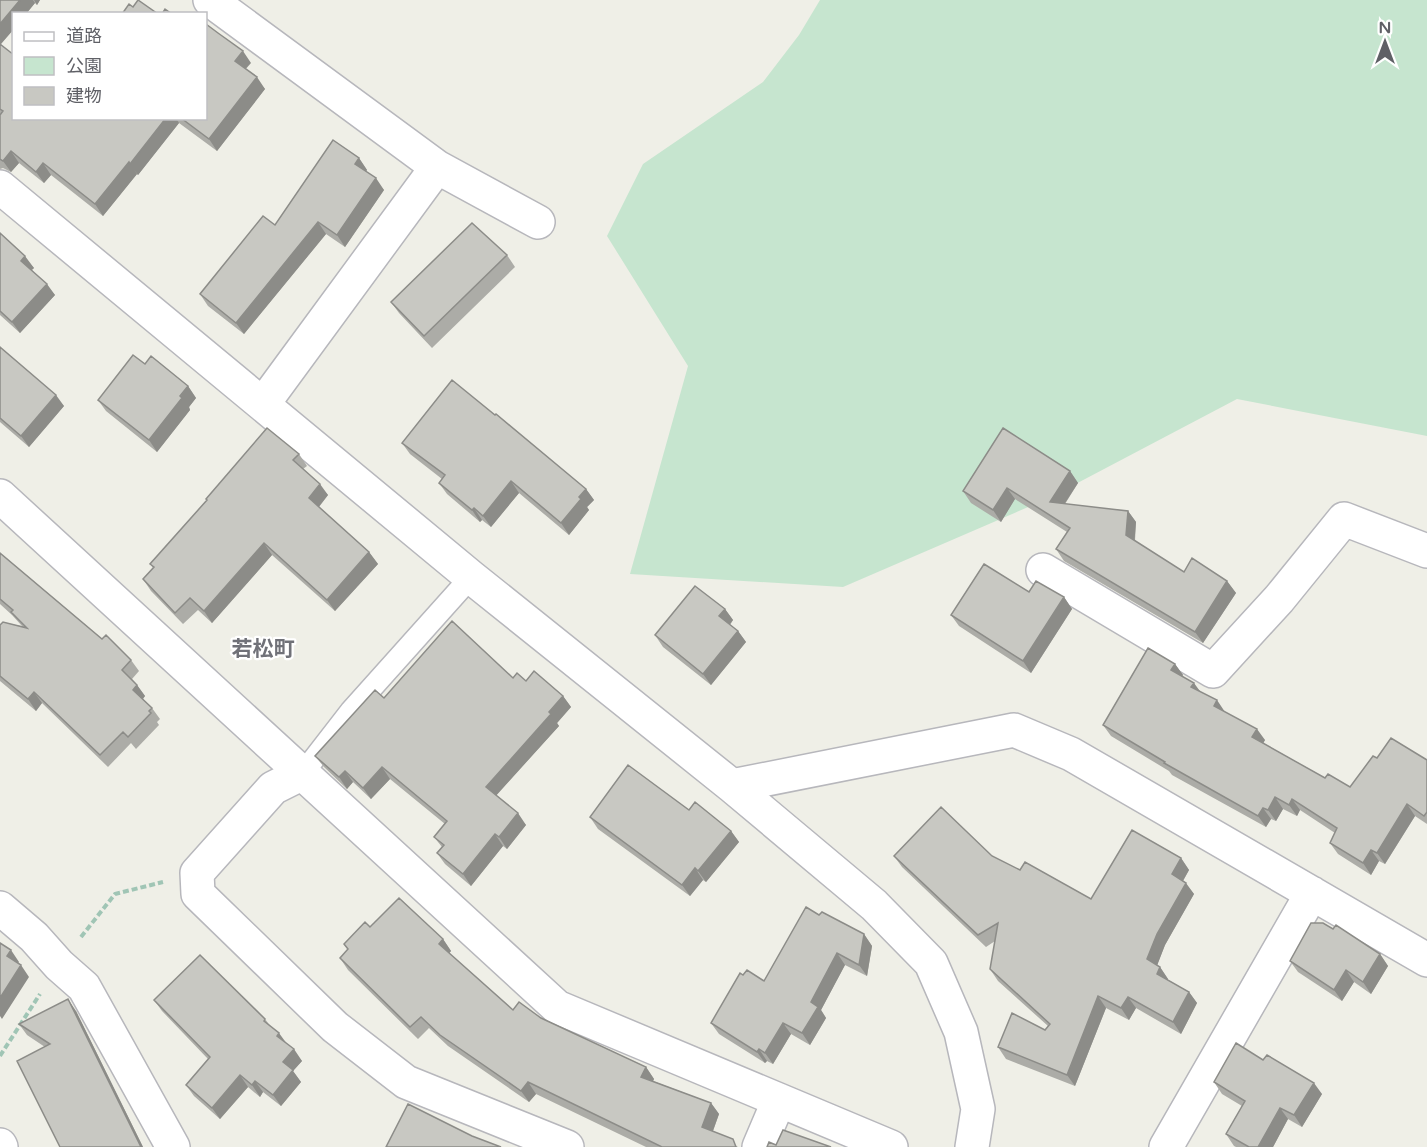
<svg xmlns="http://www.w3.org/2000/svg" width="1427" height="1147" font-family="'Varela Round','Noto Sans JP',sans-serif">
<rect width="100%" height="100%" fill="#efefe7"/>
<path fill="#c6e5cf" d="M820,0H1427V436L1237,399L1049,498L843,587L630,574L688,366L607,236L643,164L763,82L799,35Z"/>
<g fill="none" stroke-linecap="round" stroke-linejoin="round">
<defs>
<path id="lane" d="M303,773L351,711L471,577"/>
<path id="street" d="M210,0L437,167L538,222
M0,187L471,577L732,786L874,905L931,963L961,1032L978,1109L972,1147
M263,404L437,167
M0,496L557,1007L891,1147
M1043,570L1213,671L1279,599L1344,519L1427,551
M303,773L273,788L197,873L198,894L335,1027L406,1082L567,1147
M732,786L1014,730L1071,754L1427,960
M0,908L34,937L59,965L84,987L173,1147
M0,1145L1,1147
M759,1147L779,1100
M1166,1147L1312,893"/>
</defs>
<use href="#lane" stroke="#b7b7bc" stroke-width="24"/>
<use href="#street" stroke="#b7b7bc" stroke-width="36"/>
<path stroke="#a0c5b5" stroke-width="4" stroke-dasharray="6 3" stroke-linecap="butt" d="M81,937L115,894L163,882
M0,1056L40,994"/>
<use href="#lane" stroke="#fff" stroke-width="21"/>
<use href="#street" stroke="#fff" stroke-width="33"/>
</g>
<path fill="#acaca7" d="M0,0H40L37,5L35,3L1,44L14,118H206L251,63L246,69L265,89L217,151L179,123L138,175L137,174L103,216L51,175L44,183L19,163L11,172L3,168L0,169Z
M359,158L367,170L366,171L384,190L345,247L326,234L244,334L208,306L200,294L275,225Z
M0,233L34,268L32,270L55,295L20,333L0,315Z
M507,255L515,267L432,348L399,313L391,302Z
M0,347L64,406L29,447L0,422Z
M145,364L188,386L196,398L189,407L190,410L157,452L106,411L98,400Z
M402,443L586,489L594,500L587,507L589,510L569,535L519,493L491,527L482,520L480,522L447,494L439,483L442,479L410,454Z
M299,454L307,466L303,469L328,495L319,507L369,552L378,564L335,611L272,555L212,623L198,610L183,624L151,591L143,579L153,568L150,564Z
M1070,471L1078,483L1065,504L1128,511L1136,522L1135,541L1184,572L1227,581L1236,593L1203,643L1064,561L1056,549L1067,532L1015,499L1001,522L971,503L963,491Z
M0,553L102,639L131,660L139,671L132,679L137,685L145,696L143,699L152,708L160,719L157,722L159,725L136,749L131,743L108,767L42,703L36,711L0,681V625L22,626L12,615L0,604Z
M1064,597L1072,609L1031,673L959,626L951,615Z
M725,609L733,620L730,625L738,631L746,642L711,685L663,647L655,635Z
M1175,664L1183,675L1182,676L1225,712L1265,740L1263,743L1325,778L1350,787L1377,758L1427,760V824L1415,816L1385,864L1379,861L1371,875L1338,854L1330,843L1335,833L1300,810L1297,816L1283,809L1276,821L1271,819L1266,827L1172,775L1169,771L1111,736L1103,725Z
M513,678L526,681L563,696L571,707L557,723L559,726L496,795L526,825L507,849L503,846L471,886L445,864L437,853L442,847L434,837L445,824L390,779L371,799L353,782L347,789L324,767L315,756L384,698Z
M689,810L731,831L739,842L706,882L703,880L690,896L598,829L590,817Z
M894,856L1020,870L1091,899L1181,858L1189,870L1183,881L1194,894L1165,945L1157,965L1160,967L1168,979V980L1189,992L1197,1003L1181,1034L1136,1008L1129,1020L1106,1008L1075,1086L1006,1059L998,1047L1045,1030L1048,1026L998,981L990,969L995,941L986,947L902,867Z
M819,915L864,934L872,946L867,976L845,965L821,1010L826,1018L810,1045L791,1034L773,1064L767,1061L765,1063L719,1034L711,1023L764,981Z
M370,927L443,939L451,951L449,953L513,1010L541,1018L646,1067L654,1079L653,1081L711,1103L719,1114L713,1131L738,1147H646L536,1094L529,1102L448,1046L429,1028L418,1039L348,970L340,958L348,950L344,944Z
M1333,929L1380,954L1388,966L1371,994L1354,982L1342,1001L1298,972L1290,961Z
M154,1000L265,1019L271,1027L302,1061L293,1071L301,1082L281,1106L263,1092L260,1097L248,1087L220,1119L194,1096L186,1085L208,1059L162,1011Z
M76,1011L143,1147H60L45,1047L27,1035L19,1024Z
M1263,1060L1322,1094L1302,1127L1288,1119L1273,1147H1236L1234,1146L1226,1134L1242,1106L1222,1094L1214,1082Z"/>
<path fill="#8c8c88" d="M20,0H33L35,3L26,14H14V29L0,45V24Z
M34,0H40L37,5Z
M243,51L251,63L243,72L235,61Z
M257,77L265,89L217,151L209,139Z
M166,118H176L179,123L138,175L130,164Z
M11,151L19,163L11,172L3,161Z
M359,158L367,170L363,175L355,164Z
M129,162L137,174L103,216L95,204Z
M43,163L51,175L44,183L36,172Z
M376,178L384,190L345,247L337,235Z
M318,222L326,234L244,334L236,323Z
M25,256L34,268L29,272L21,261Z
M47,284L55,295L20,333L12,322Z
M188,386L196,398L189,407L190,410L157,452L149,440Z
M56,395L64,406L29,447L21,436Z
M1070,471L1078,483L1058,514L1050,502Z
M511,481L519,493L491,527L483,516Z
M320,484L328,495L317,509L309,498Z
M1007,488L1015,499L1001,522L993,510Z
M586,489L594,500L587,507L589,510L569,535L561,523L579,497Z
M474,508L482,520L480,522L472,510Z
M1128,511L1136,522L1134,547L1126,535Z
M264,543L272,555L212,623L204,611Z
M369,552L378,564L335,611L327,600Z
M1227,581L1236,593L1203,643L1195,632Z
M1064,597L1072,609L1031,673L1023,661Z
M725,609L733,620L727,628L719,616Z
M738,631L746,642L711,685L703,674Z
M1175,664L1183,675L1179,681L1171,670Z
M1194,683L1202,694L1191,687Z
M137,685L145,696L141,701L133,690Z
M34,692L42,703L36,711L28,699Z
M563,696L571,707L557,723L559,726L494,798L486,787Z
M1217,700L1225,712L1222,718L1214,706Z
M1257,729L1265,740L1260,749L1252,737Z
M382,767L390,779L371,799L363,788Z
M345,771L353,782L347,789L339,777Z
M1275,797L1283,809L1276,821L1268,810Z
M1292,799L1300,810L1297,816L1289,805Z
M1407,804L1415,816L1385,864L1377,853Z
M1263,808L1271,819L1266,827L1258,816Z
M518,813L526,825L507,849L499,837Z
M731,831L739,842L706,882L698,871Z
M495,834L503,846L471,886L463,874Z
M1371,850L1379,861L1371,875L1363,863Z
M1181,858L1189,870L1180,886L1172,874Z
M695,868L703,880L690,896L682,885Z
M1186,883L1194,894L1165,945L1155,971L1147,959L1157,934Z
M864,934L872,946L867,976L859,965Z
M443,939L451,951L447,956L439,944Z
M11,950L19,962L15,967L7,956Z
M837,953L845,965L821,1010L826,1018L810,1045L802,1033L811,1002Z
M1380,954L1388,966L1371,994L1363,982Z
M21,965L29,977L2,1019L0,1016V998Z
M1160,967L1168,979L1165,986L1157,974Z
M1346,970L1354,982L1342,1001L1334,990Z
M1189,992L1197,1003L1181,1034L1173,1022Z
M1098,996L1106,1008L1075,1086L1067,1075Z
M1128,997L1136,1008L1129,1020L1121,1008Z
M68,999L76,1011L143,1147H141Z
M783,1023L791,1034L773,1064L765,1053Z
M279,1033L287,1044L277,1036Z
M294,1049L302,1061L293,1071L301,1082L281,1106L273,1095L283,1062Z
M759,1049L767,1061L765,1063L757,1052Z
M646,1067L654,1079L649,1089L641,1077Z
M240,1075L248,1087L220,1119L212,1108Z
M255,1081L263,1092L260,1097L252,1085Z
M528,1082L536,1094L529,1102L521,1091Z
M1314,1083L1322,1094L1302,1127L1294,1115Z
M711,1103L719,1114L710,1139L702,1127Z
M1280,1108L1288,1119L1273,1147H1258Z"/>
<path fill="#c8c8c2" stroke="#8c8c88" stroke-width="1.5" d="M0,0H20L0,24Z
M138,0L158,14H122L129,4L133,7Z
M165,9L172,14H162Z
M206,24L218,33L243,51L235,61L257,77L209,139L181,118H206Z
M0,44L14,55V118H166L130,164L129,162L95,204L43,163L36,172L11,151L3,161L0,159V115L3,111L0,109Z
M333,140L359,158L355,164L376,178L337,235L318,222L236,323L200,294L263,216L275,225Z
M472,223L507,255L424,336L391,302Z
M0,233L25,256L21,261L47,284L12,322L0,311Z
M0,347L56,395L21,436L0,418Z
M133,355L145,364L151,356L188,386L180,396L182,398L149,440L98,400Z
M452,380L495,415L496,414L586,489L579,497L581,499L561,523L511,481L483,516L474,508L472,510L439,483L445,475L402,443Z
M267,428L299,454L293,460L320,484L309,498L369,552L327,600L264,543L204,611L190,598L175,613L143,579L154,567L150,564L207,500L206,499Z
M1003,428L1070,471L1050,502L1128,511L1126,535L1184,572L1192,558L1227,581L1195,632L1056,549L1070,528L1007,488L993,510L963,491Z
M0,553L102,639L106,635L131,660L122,670L137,685L133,690L152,708L149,711L151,713L128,737L123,732L100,755L34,692L28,699L0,676V625L3,622L27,628L11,612L13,610L0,599Z
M984,564L1029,592L1036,581L1064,597L1023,661L951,615Z
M695,586L725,609L719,616L738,631L703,674L655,635Z
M452,621L513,678L517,673L526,681L534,671L563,696L549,712L551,714L486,787L518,813L499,837L495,834L463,874L437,853L444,845L434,837L447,821L382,767L363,788L345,771L339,777L315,756L375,690L384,698Z
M1148,648L1175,664L1171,670L1194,683L1191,687L1217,700L1214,706L1257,729L1252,737L1325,778L1328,774L1350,787L1373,756L1377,758L1391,738L1427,760V812L1424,816L1407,804L1377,853L1371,850L1363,863L1330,843L1337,828L1292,799L1289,805L1275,797L1268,810L1263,808L1258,816L1164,763L1165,762L1103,725Z
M628,765L689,810L695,802L731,831L698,871L695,868L682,885L590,817Z
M941,807L992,856L1020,870L1025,862L1091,899L1132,830L1181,858L1172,874L1186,883L1157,934L1147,959L1160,967L1157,974L1189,992L1173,1022L1128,997L1121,1008L1098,996L1067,1075L998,1047L1012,1013L1045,1030L1050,1024L990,969L998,923L978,935L894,856Z
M399,898L443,939L439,944L513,1010L519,1002L541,1018L646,1067L641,1077L711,1103L702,1127L733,1139L736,1147H662L528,1082L521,1091L440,1035L421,1017L410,1027L340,958L348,949L344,944L365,922L370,927Z
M806,907L819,915L822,912L864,934L859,965L837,953L811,1002L818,1007L802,1033L783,1023L765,1053L759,1049L757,1052L711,1023L740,973L743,975L747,970L764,981Z
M1311,923H1323L1333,929L1336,925L1380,954L1363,982L1346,970L1334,990L1290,961Z
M0,943L11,950L7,956L21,965L0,998Z
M200,955L265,1019L264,1021L279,1033L277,1036L294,1049L283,1062L293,1070L273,1095L255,1081L252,1085L240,1075L212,1108L186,1085L210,1057L154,1000Z
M68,999L141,1147H60L17,1061L50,1044L19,1024Z
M1236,1043L1263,1060L1267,1055L1314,1083L1294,1115L1280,1108L1258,1147H1249L1226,1134L1245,1101L1214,1082Z
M408,1104L472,1136L501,1147H386Z
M783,1130L831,1147H767L769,1142L776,1145Z"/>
<g text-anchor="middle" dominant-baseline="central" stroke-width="4.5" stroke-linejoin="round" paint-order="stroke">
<g font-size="21" font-weight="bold" fill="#707178" stroke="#fff">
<text x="263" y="649">若松町</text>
</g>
</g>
<rect x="12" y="12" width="195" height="108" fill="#ffffff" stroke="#bfbfc2" stroke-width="1.5"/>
<rect x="24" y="32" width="30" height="9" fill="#ffffff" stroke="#bfbfc2" stroke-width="1.5"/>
<text x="66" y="42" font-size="18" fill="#5f6066">道路</text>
<rect x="24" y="57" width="30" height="18" fill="#c6e5cf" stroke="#bfbfc2" stroke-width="1.5"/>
<text x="66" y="72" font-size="18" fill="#5f6066">公園</text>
<rect x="24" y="87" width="30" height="18" fill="#c8c8c2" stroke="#bfbfc2" stroke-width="1.5"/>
<text x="66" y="102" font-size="18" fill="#5f6066">建物</text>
<g transform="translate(1385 42)" stroke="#ffffff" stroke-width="4.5" paint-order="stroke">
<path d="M0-4.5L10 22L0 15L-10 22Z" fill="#5f6066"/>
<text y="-9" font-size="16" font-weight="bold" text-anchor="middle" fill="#5f6066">N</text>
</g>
</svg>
